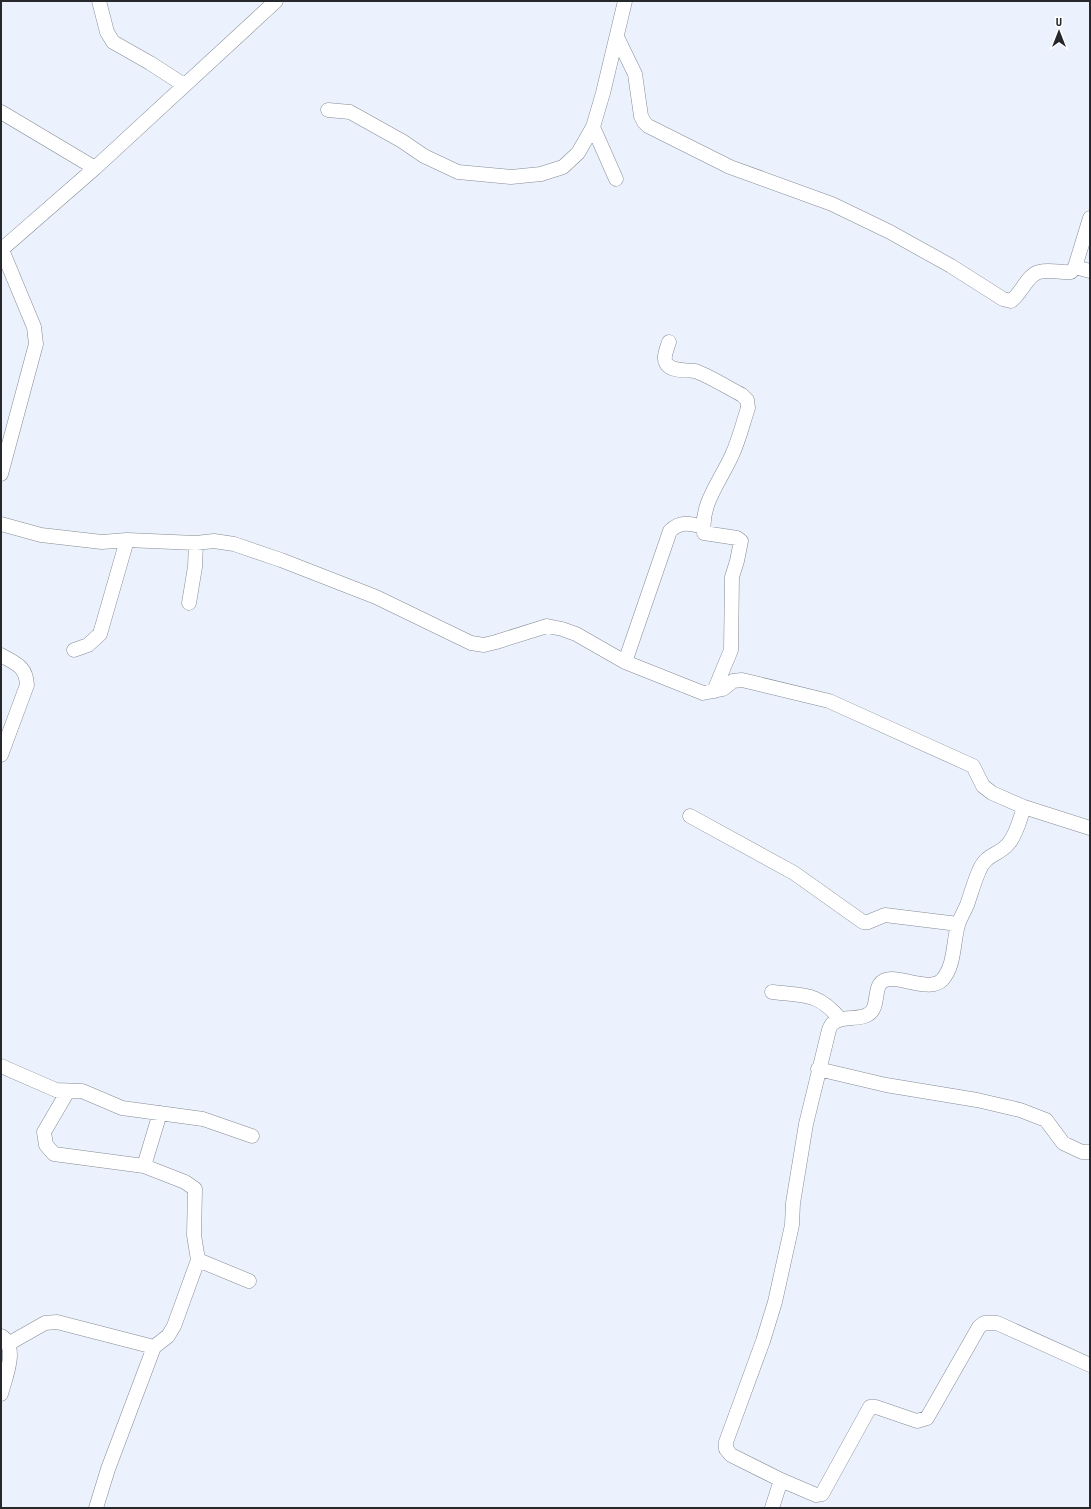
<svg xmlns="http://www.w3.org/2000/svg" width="1091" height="1509" font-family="'Roboto Condensed',sans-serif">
<rect width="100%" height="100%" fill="#ebf2fd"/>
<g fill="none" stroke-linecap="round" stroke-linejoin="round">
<defs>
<path id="minor" d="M99,1L107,32L113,42L150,63L184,85
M617,37L635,74L641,116L644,122L648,126L730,167L832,204L890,232L951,266L1003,299L1011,301C1022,293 1027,275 1039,272C1050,269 1061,273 1071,272L1075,267L1090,218
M328,110L350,112L402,141L424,156L458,172L511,177L541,174L563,167L578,153L593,127L603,93L625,1
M1,112L95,168
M593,127L616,179
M1,250L95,168L276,1
M1075,267L1090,271
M669,342C667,348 663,358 666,363C671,372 687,370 695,371C706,374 730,389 742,395L747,400L748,408C743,423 739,440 732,455C721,480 700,504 704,533L737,538L741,541L737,561L732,577L731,650L714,691
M1,474L36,344L34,327L2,250
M1,524L41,535L102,542L127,540L196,543L214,541L234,544L281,560L376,597L471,643L484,645L496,642L547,626L562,629L576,634L625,662L703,693L723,689L733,681L742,680L829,701L973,766L983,786L992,793L1024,807L1090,828
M189,603L195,567L196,543
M74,650L88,645L100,634L127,540
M1,655C16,664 26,666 27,685L1,755
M625,662L670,531C680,521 690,523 703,527
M690,816L794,873L863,922H868L885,915L958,924
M772,992C804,996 818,992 840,1019
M1,1066L56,1090L82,1091L122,1108L203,1119L252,1136
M818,1069L886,1085L977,1100L1020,1110L1046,1120L1063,1143L1082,1152H1090
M68,1091L44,1132L46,1145L54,1154L144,1166
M160,1113L144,1166L185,1182L195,1189L194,1235L198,1260L249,1281
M1,1336C19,1347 5,1378 1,1394
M8,1344L45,1323L57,1322L154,1347L108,1469L96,1508
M154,1347L168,1336L174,1326L198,1260
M781,1480L816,1495L822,1494L870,1407H876L917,1421L927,1418L979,1327L984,1323H997L1090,1365
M772,1508L781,1480L731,1455L726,1449V1442L763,1341L775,1302L792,1225L793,1203L806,1124L827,1038C828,1034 829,1027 832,1024C843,1013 862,1023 872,1011C880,1001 871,979 892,979C906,979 931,991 942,980C955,966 953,942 958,925C960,918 964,912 967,905C971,894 974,882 979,871C986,853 999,856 1009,843C1017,833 1020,819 1024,807"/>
</defs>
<use href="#minor" stroke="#858b95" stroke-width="15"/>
<use href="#minor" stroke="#fff" stroke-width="14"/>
</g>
<rect width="1091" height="1509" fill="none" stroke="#26282c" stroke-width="4"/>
<g transform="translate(1059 32)" stroke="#ffffff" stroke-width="3" paint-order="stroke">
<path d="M0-3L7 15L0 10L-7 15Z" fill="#26282c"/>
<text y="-6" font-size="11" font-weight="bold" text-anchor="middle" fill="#26282c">U</text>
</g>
</svg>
